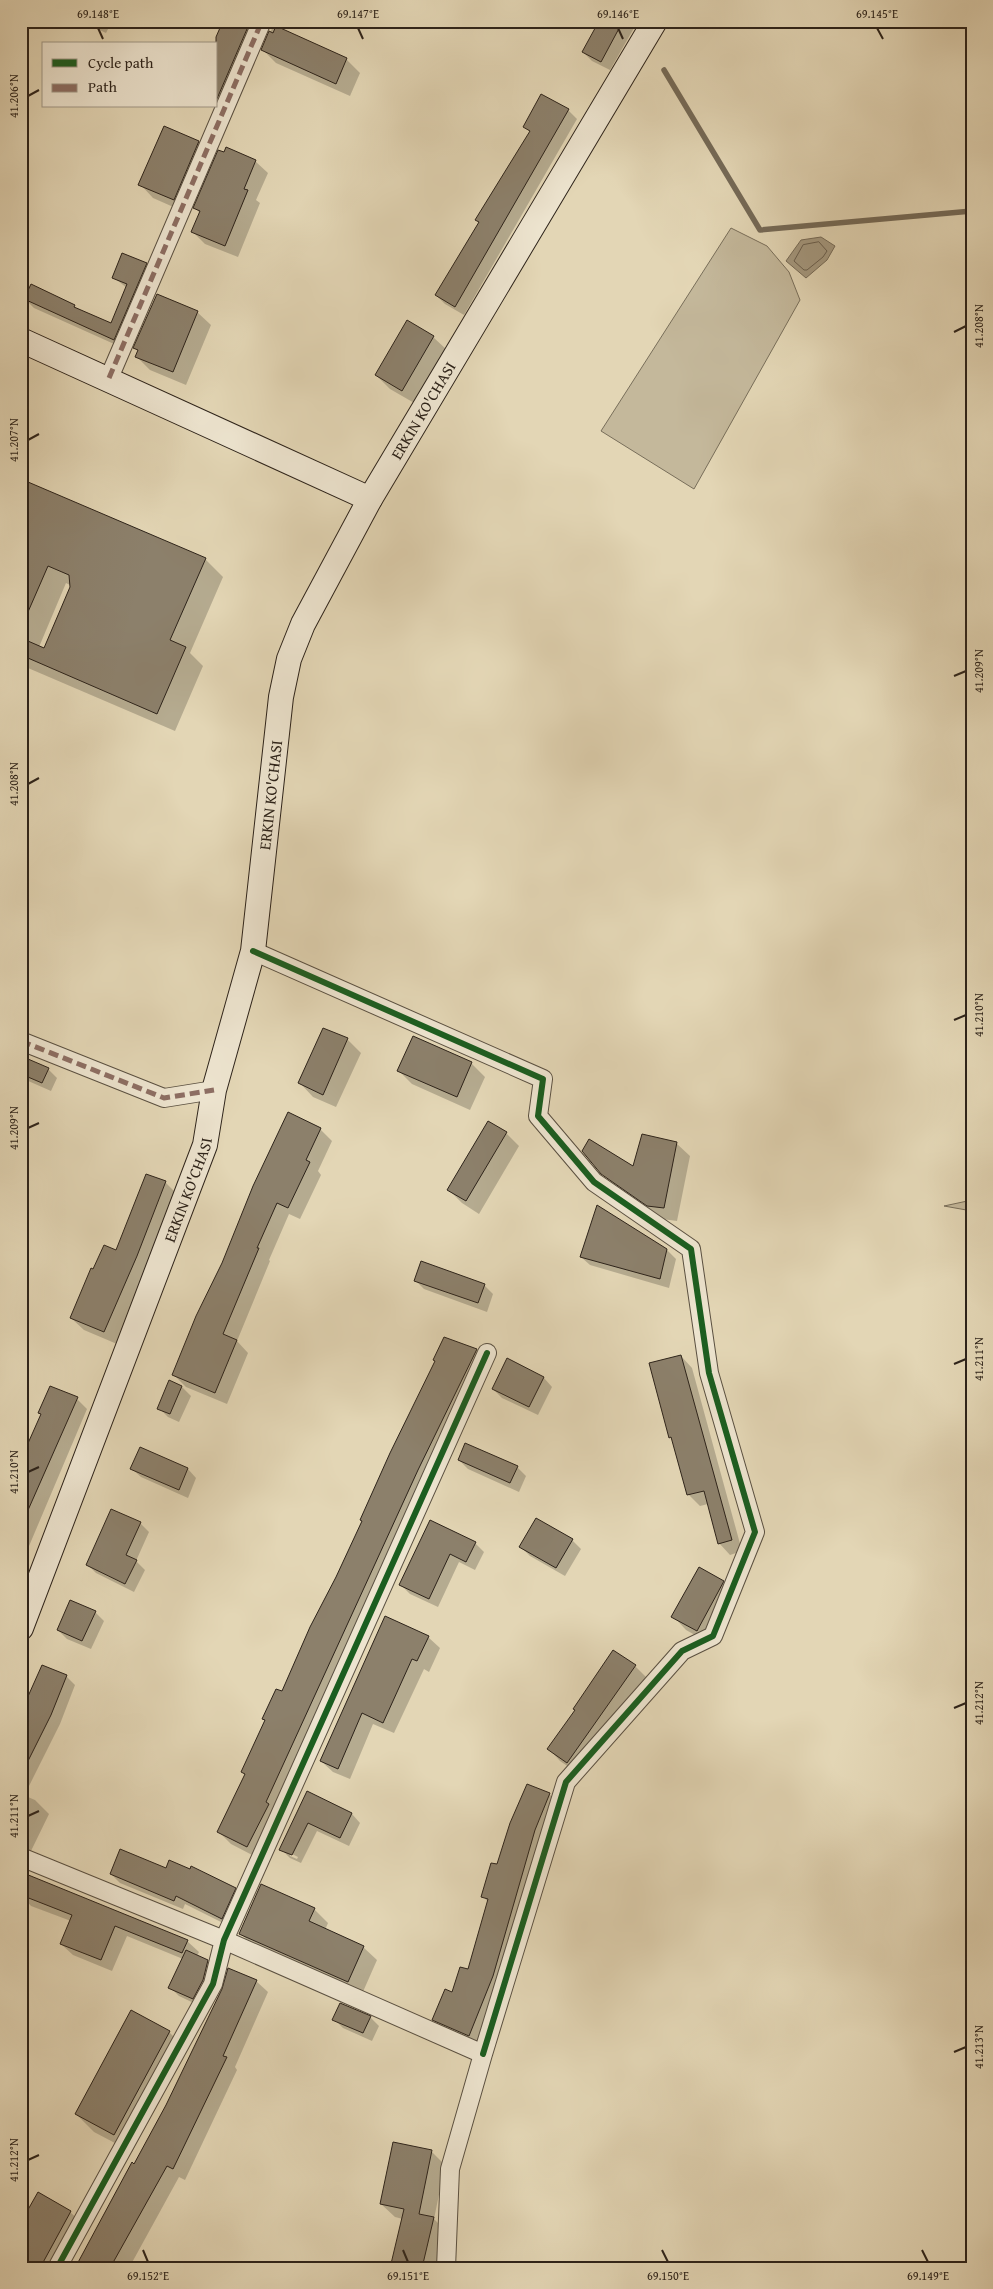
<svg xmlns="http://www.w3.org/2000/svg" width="993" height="2289" font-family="'Gentium Book Plus',serif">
<rect width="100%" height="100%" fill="#e3d6b5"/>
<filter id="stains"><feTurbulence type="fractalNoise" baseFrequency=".004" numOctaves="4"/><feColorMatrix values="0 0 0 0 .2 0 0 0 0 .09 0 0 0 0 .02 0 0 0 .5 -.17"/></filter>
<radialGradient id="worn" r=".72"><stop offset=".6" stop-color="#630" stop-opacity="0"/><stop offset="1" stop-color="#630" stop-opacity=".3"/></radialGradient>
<path fill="#c4b89b" stroke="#786e5a" d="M731,228L767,246L789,272L800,300L694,489L601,431Z
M972,1200V1211L944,1206Z"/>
<path fill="#a59980" stroke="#756a57" d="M821,237L835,246L827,260L806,278L786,261L801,240Z"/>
<path fill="#0003" fill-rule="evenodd" d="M86,21H112L106,33L91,26Z
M224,21H271L230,112L216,106V44H215Z
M601,21H638L610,70L592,61L583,52Z
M273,26L347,60L360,73L350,96L276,63L263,50Z
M568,110L577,119L464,315L445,304L436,295L480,223L477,220L530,132L525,127Z
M198,142L212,156L187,213L153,198L140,184Z
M255,161L268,173L256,200L260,203L238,257L205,244L193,232L200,213L195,208Z
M146,264L155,273L123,348L34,308L25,299L74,306L79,311L112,325L127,288L113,277Z
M197,312L211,325L186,385L150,370L137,357L139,352L135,348Z
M433,337L447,350L416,404L390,389L376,375Z
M21,480L205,559L223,577L190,653L203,666L175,731L21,665ZM66,583L72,586L44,649L39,647Z
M413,1038L472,1064L485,1077L470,1110L412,1084L398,1070Z
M347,1039L361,1053L336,1107L313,1097L300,1083Z
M21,1061L48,1069L57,1078L51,1091L26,1080L21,1075Z
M320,1129L332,1141L318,1171L321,1175L300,1219L289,1214L269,1260L270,1261L237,1341L248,1353L227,1404L186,1387L174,1375L223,1264Z
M506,1133L519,1146L479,1214L462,1203L449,1190Z
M676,1143L690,1156L677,1221L662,1219L616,1187L602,1173L634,1168Z
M165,1182L178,1195L117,1344L84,1330L71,1318L93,1271L117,1252Z
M667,1250L676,1259L669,1288L590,1265L581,1257Z
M415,1280L484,1285L493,1294L487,1312L424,1289Z
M476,1350L489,1363L260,1859L231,1844L218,1831L246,1776L242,1772L266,1721L263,1719L282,1693Z
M681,1356L692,1368L742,1551L730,1555L719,1543L708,1504L700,1506L688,1494L673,1440L670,1437Z
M507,1360L544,1378L552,1387L538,1415L502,1398L493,1389Z
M182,1387L191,1396L179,1422L168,1417L159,1408Z
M77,1399L87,1409L21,1565V1470L42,1415L40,1413Z
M140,1449L188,1469L196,1478L188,1498L141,1477L132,1469Z
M459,1460L517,1467L526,1476L519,1492L468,1469Z
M431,1521L475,1543L484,1552L475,1570L459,1562L438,1607L410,1594L401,1585Z
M140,1523L149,1532L136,1561L145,1570L134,1592L96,1573L87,1564Z
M572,1540L581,1549L565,1576L530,1556L521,1547Z
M723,1582L737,1596L711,1644L686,1630L673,1616Z
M95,1612L104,1621L91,1649L67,1639L58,1630Z
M385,1617L428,1637L440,1648L429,1672L424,1669L394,1733L373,1724L350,1779L333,1772L321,1761Z
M635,1666L647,1678L579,1774L560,1761L549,1749L576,1710Z
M66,1676L75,1685L60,1724L27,1790L21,1787V1712Z
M308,1792L352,1814L360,1823L349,1846L317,1831L301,1863L290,1858L281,1849ZM290,1853L298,1857L297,1859L290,1856Z
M21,1794L35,1800L49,1814L31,1851L21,1847Z
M549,1794L558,1803L478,2044L442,2028L433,2020L469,1971L488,1902L483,1896L498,1866Z
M166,1870L235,1889L244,1898L231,1927L185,1904L183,1909L120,1883L111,1874Z
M21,1890L187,1941L199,1952L197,1956L207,1961L216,1970L202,2007L179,1996L170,1987L183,1959L127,1936L112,1971L73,1955L61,1944L71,1921L31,1906L21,1895Z
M314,1909L328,1923L325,1930L363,1947L377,1960L362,1994L254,1947L240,1933Z
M256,1981L268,1992L235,2067L237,2070L185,2180L179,2177L129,2268H77L134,2165Z
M370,2017L379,2026L372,2041L343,2028L334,2019Z
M169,2032L187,2050L132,2152L94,2132L76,2114Z
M432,2152L445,2165L434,2219L447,2232L438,2268H392L403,2219L395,2217L381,2204Z
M70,2212L82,2223L56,2268H21Z"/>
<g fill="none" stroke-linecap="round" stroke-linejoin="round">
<path stroke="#695e4d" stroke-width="1" d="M819,242L827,251L823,257L807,270H804L794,261L803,245Z"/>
<path stroke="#756a57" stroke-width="5.5" d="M664,70L760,230L972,211"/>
</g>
<path fill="#8c806b" stroke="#2d231a" d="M223,21L250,22L216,101V37Z
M599,21H623L601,62L582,52Z
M276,26L347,58L336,84L261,50L269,31L273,33Z
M541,94L569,109L455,307L435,295L479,222L475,220L530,131L523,127Z
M164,126L199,141L174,200L138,185Z
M226,147L256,160L244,189L248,190L225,246L191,232L200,211L193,208L218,150L224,152Z
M122,253L147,263L114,340L24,299L31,284L75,305L74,307L111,323L127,284L112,278Z
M157,294L198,311L173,372L135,357L138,350L133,348Z
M407,320L434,336L402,391L375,375Z
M21,479L206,558L170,640L186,647L157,714L21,655V638L44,648L70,587L69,575L48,566L21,628Z
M323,1028L348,1038L323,1095L298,1083Z
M413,1036L472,1062L457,1097L397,1071Z
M21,1056L49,1068L42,1083L21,1074Z
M288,1112L321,1128L306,1160L310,1162L288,1208L277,1203L257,1248H259L223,1334L237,1340L215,1393L172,1375L196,1316L222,1263L253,1186Z
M488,1121L507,1132L466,1201L447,1190Z
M642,1134L677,1142L664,1208L647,1206L601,1174L582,1151L589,1139L633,1166Z
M146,1174L166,1181L137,1256L104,1332L70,1318L91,1268L93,1269L104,1245L116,1250Z
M597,1205L667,1249L660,1279L580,1257Z
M421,1261L485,1284L478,1303L414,1281Z
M444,1337L477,1349L418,1470L266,1802L269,1804L247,1847L217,1832L245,1774L241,1772L265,1720L262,1719L276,1689L282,1691L310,1627L336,1577L362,1521L360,1520L390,1453L435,1361L433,1360Z
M681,1355L732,1540L718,1544L704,1491L687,1495L671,1437L669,1438L649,1363Z
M507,1358L544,1377L529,1407L492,1389Z
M169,1380L182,1386L170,1414L157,1409Z
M50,1386L78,1397L21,1526V1466L28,1451L25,1450L41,1414L38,1413Z
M465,1443L518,1466L510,1483L458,1460Z
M140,1447L188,1468L179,1490L130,1469Z
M111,1509L141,1522L126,1555L137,1560L125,1584L86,1565Z
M536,1518L573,1539L556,1568L519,1547Z
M430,1520L476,1542L466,1562L450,1554L429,1599L399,1585Z
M699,1567L724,1581L697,1631L671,1617Z
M70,1600L96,1611L82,1641L57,1630Z
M385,1616L429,1636L417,1661L412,1659L383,1723L362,1713L338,1769L320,1761Z
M613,1650L636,1665L567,1763L547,1749L575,1710L573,1709Z
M42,1665L67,1675L51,1715L21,1775V1712Z
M527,1784L550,1793L535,1830L493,1976L469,2036L432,2020L445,1989L452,1992L460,1967L468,1969L488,1899L481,1897L491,1863L497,1864L510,1823Z
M307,1791L352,1813L340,1838L308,1823L292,1855L279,1850Z
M120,1849L166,1868L169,1860L190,1869L191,1866L236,1888L222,1919L176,1896L174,1901L110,1874Z
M21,1872L188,1940L182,1953L115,1926L101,1960L60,1944L72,1915L21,1895Z
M261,1884L315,1908L309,1921L364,1946L348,1982L239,1934Z
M186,1950L208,1960L203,1980L193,1999L168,1988Z
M228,1968L257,1980L223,2056L227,2057L173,2169L167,2166L110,2268H75L132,2162L134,2164L166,2105L222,1989Z
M340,2003L371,2016L363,2033L332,2020Z
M131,2010L170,2031L114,2135L75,2114Z
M393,2142L432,2150L419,2214L434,2217L422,2268H390L404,2209L380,2204Z
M38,2192L71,2211L40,2268H21V2222Z"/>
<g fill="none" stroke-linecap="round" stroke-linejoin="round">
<defs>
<path id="street" d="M109,378L262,21
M253,951L543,1079L538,1116L594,1182L691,1249L709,1373L755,1532L713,1636L682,1651L566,1782L483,2054
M21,1041L164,1098L214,1090
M21,1857L224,1940L483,2054L450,2169L446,2268
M57,2268L213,1984L224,1940L487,1353"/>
<g id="secondary">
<path d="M21,340L370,499"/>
<path id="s1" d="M21,1628L205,1145L214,1090L253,951L281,697L289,659L303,624L370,499L655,21"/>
</g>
</defs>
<use href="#street" stroke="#5a5041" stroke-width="20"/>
<use href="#secondary" stroke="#2d231a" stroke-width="26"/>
<use href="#street" stroke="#ede4cf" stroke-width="18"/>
<use href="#secondary" stroke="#ede4cf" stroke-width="24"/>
<path stroke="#8d6e63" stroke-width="5" stroke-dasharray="10 5" stroke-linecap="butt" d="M109,378L262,21
M21,1041L164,1098L214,1090"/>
<defs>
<path id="cycleway" d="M253,951L543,1079L538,1116L594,1182L691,1249L709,1373L755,1532L713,1636L682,1651L566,1782L483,2054
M57,2268L213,1984L224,1940L487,1353"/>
</defs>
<use href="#cycleway" stroke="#ede4cf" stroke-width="9"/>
<use href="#cycleway" stroke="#1b5e20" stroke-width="6"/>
</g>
<path fill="none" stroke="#2d231a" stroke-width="2" d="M98,28L103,39M358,28L363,39M618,28L623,39M877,28L883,39M28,96L39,90M954,332L966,326M28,440L39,434M954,676L966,671M28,784L39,778M954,1020L966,1015M28,1128L39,1123M954,1364L966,1359M28,1472L39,1467M954,1708L966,1703M28,1816L39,1811M954,2052L966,2047M28,2160L39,2155M143,2250L148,2262M403,2250L408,2262M662,2250L668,2262M922,2250L928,2262"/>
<g text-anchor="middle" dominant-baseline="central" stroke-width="5" stroke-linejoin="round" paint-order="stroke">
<g font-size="16" fill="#2d231a" stroke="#ede4cf">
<text stroke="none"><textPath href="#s1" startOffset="1294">ERKIN KO'CHASI</textPath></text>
<text stroke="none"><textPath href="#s1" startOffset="874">ERKIN KO'CHASI</textPath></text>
<text stroke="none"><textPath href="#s1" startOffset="469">ERKIN KO'CHASI</textPath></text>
</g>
</g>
<rect width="993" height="2289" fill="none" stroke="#e3d6b5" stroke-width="55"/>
<rect x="42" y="42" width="175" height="65" fill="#ede4cf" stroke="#a09787"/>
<rect x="52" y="59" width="25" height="8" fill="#1b5e20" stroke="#a09787"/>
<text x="88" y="68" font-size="15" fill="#2d231a">Cycle path</text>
<rect x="52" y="84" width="25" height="8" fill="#8d6e63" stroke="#a09787"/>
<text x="88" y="92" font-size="15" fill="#2d231a">Path</text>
<rect x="28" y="28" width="938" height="2234" fill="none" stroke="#2d231a" stroke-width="2"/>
<g font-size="12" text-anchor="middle" fill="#2d231a">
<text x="98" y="18">69.148°E</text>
<text x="358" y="18">69.147°E</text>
<text x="618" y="18">69.146°E</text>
<text x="877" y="18">69.145°E</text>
<text transform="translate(14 96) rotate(-90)" y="4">41.206°N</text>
<text transform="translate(979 326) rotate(-90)" y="4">41.208°N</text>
<text transform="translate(14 440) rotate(-90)" y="4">41.207°N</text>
<text transform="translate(979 671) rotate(-90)" y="4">41.209°N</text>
<text transform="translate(14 784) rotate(-90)" y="4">41.208°N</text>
<text transform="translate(979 1015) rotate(-90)" y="4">41.210°N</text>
<text transform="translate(14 1128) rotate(-90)" y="4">41.209°N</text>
<text transform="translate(979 1359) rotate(-90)" y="4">41.211°N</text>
<text transform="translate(14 1472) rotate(-90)" y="4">41.210°N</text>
<text transform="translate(979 1703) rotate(-90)" y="4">41.212°N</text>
<text transform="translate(14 1816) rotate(-90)" y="4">41.211°N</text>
<text transform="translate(979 2047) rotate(-90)" y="4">41.213°N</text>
<text transform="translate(14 2160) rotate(-90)" y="4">41.212°N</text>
<text x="148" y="2280">69.152°E</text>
<text x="408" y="2280">69.151°E</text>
<text x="668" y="2280">69.150°E</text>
<text x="928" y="2280">69.149°E</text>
</g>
<rect width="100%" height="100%" filter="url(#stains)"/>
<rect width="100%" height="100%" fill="url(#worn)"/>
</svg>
